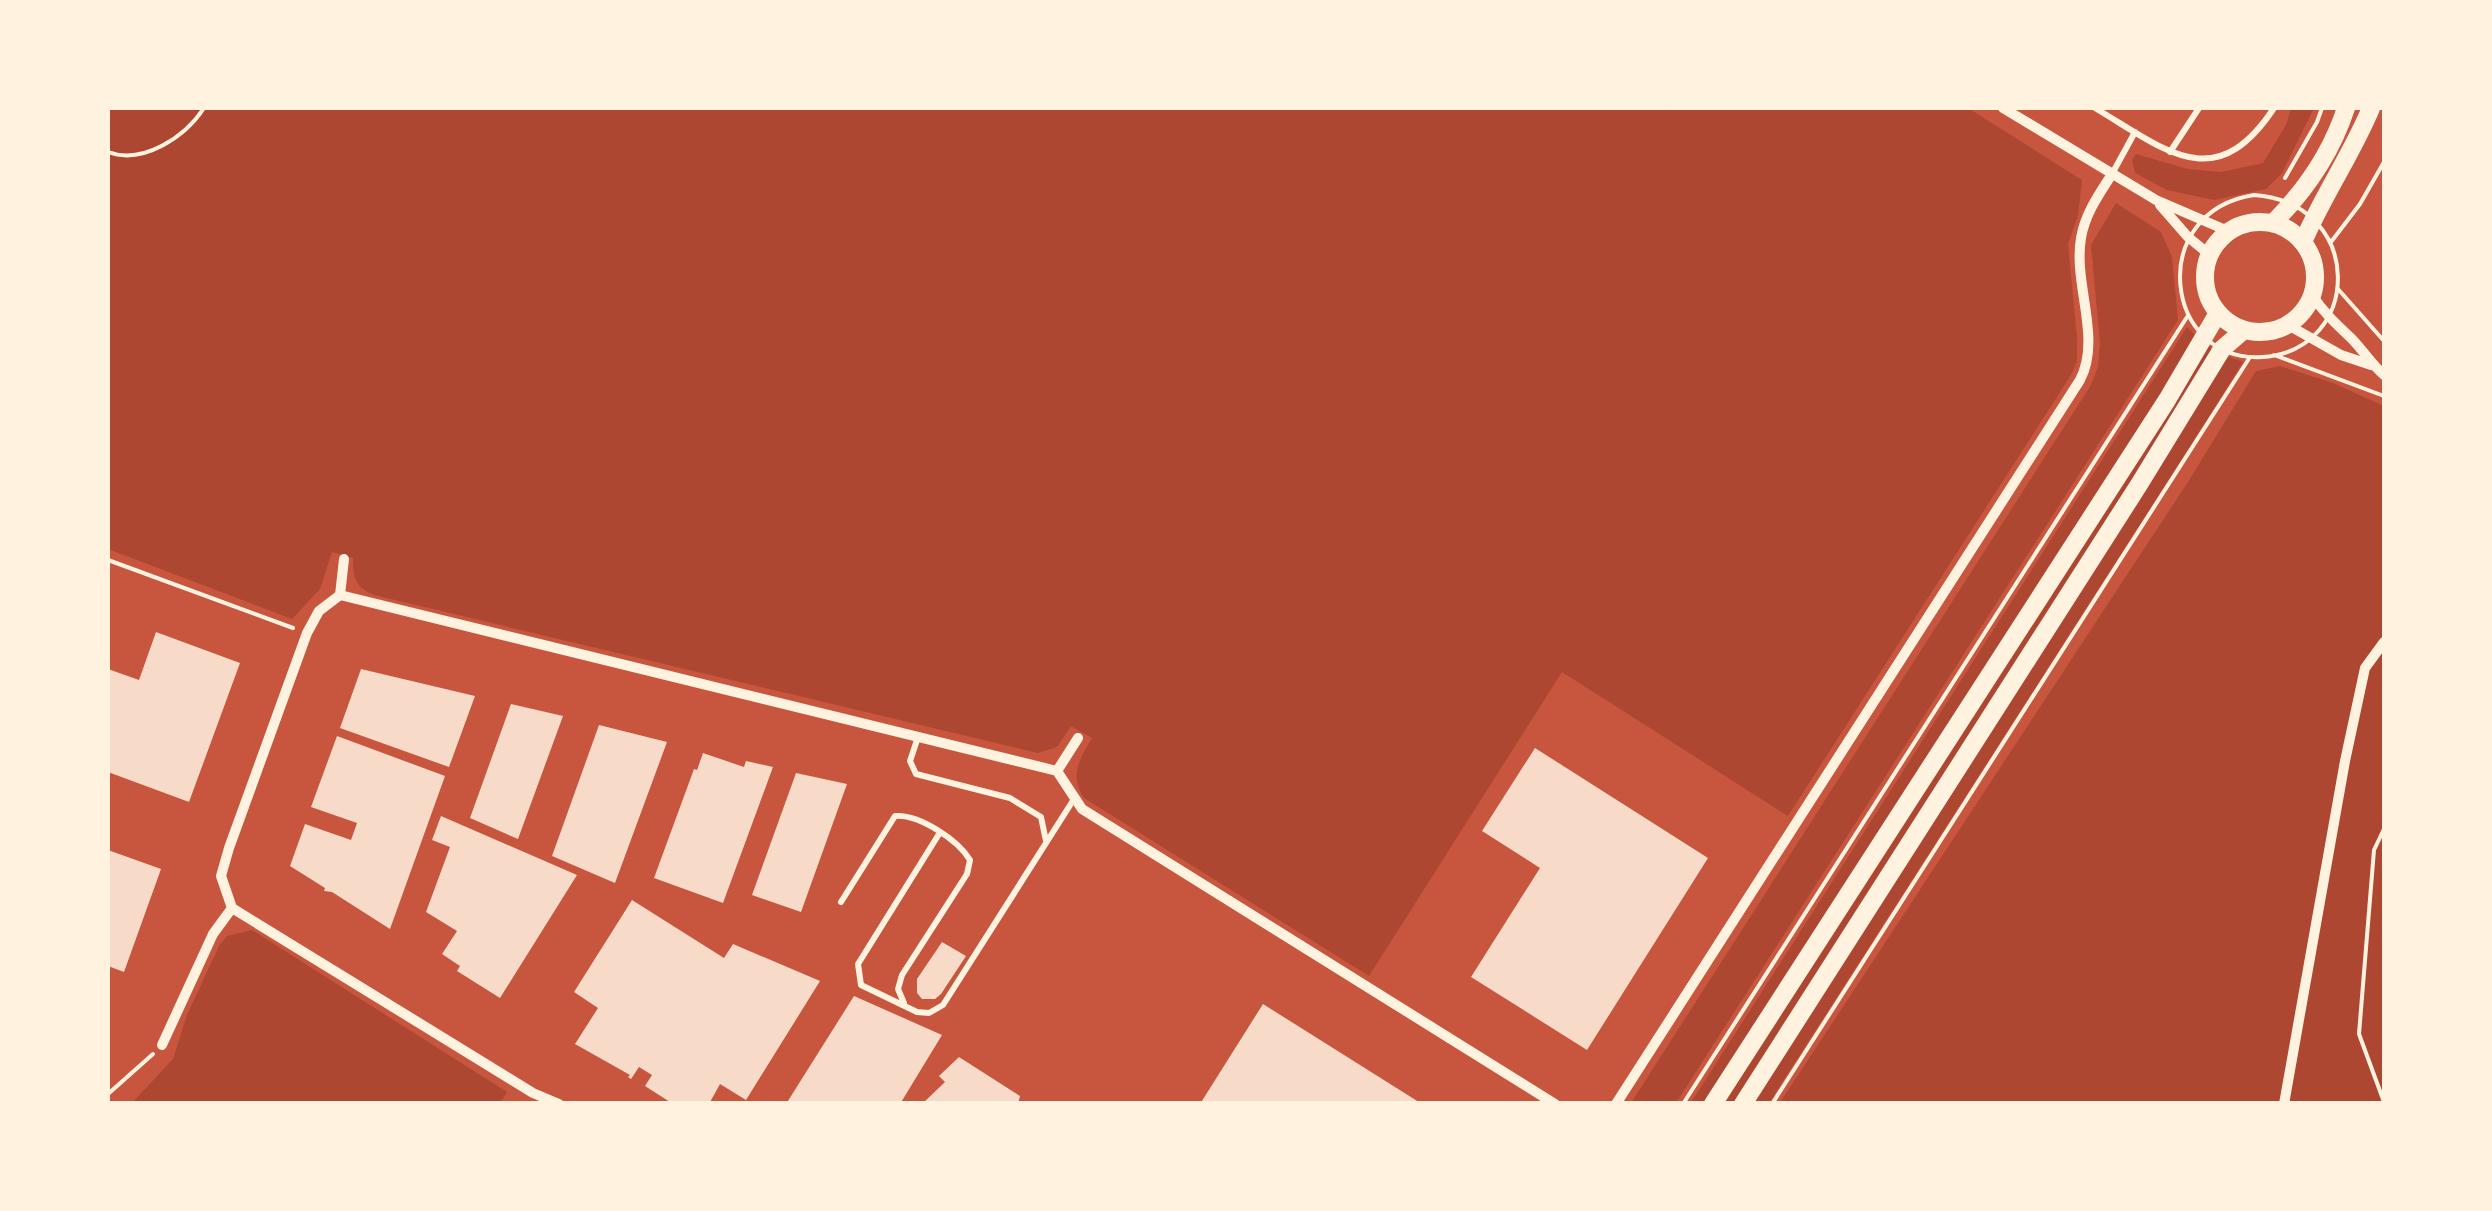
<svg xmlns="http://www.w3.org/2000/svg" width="2492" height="1211" font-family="Inter,sans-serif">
<rect width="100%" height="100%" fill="#c8553d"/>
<path fill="#ae4732" d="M108,108H1661L1670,111L1672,108H1968L2082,180L2078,216L2068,244L2077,338V361L2071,375L1788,816L1562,672L1369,976L1084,798C1069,775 1080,758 1092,738L1071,726L1057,747L1038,753L374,595C355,587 353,578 353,558L332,552L320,589L292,619L108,549Z
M2291,108H2314L2282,173L2266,189L2214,200L2167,190L2135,173L2132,160L2136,154L2188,169L2221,172L2263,163L2286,125Z
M2116,203L2161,232L2172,257L2178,320L1676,1103H1631L2091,385L2098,367L2100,343L2091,245Z
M2187,327L2198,338L1708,1103L1690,1104Z
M2208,346L2216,351L1739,1103L1721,1104Z
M2227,356L2243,362L2203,426L1769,1103L1753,1104Z
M2280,366L2333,383L2384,406V1103L1779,1104L2188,482L2256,371Z
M252,930L507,1092L500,1103H132L173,1059L187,1015L219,946L227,936Z"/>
<path fill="#f7dbc8" d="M156,632L240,663L189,802L108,772V669L139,680Z
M361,669L475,696L449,767L340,728Z
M511,704L563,716L518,839L470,818Z
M599,725L667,742L615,883L552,856Z
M337,736L445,776L390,929L332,892L324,891L325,888L290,866L305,824L351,840L357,823L311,807Z
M1535,748L1708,858L1587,1050L1471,977L1540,868L1482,831Z
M703,753L744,767L746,761L773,767L723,903L654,878L694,769L697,770Z
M796,773L847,784L801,912L752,895Z
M441,816L577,875L500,998L457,971L460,966L442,954L457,931L426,912L450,847L432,840Z
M108,850L161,869L124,972L108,966Z
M632,900L724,958L733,944L820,981L746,1100L720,1084L709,1104H673L645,1086L652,1075L639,1067L631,1079L628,1077L630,1075L575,1044L598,1008L574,992Z
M942,942L966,956L941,994L935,999H922L917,993V979Z
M854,996L942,1035L900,1104H786Z
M1263,1004L1422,1104H1200Z
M959,1057L1020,1096L1018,1104H922L945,1082L939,1076Z"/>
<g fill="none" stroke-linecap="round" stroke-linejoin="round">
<path stroke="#fff3e0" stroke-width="4" d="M108,152C143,165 185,137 204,108
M2285,178L2317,122L2322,108
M2254,195C2366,203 2363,351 2262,357C2164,363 2145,212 2254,195Z
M2331,242L2360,204L2384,162
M2338,289L2384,341
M2274,355L2384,396
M108,560L293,628
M2384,829L2374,850L2359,1034L2384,1102
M108,1094L153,1054
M1683,1104L2187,317
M1772,1104L2250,357"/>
<path stroke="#fff3e0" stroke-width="6" d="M2095,108C2166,150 2215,197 2274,108
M2170,152L2199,108
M2112,174L2135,132
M918,737L910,761L916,774L1010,798L1041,817L1046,841
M939,834L858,964L861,985L917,1012L929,1013L943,1005L1074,799
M841,902L895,816C919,814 958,840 970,860L967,874L902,975L898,989L904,1003"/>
<path stroke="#fff3e0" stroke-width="10" d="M2003,108L2156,200L2228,231
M2160,205L2188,237L2210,255
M2312,295C2324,313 2336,324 2351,338C2363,350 2371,364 2384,375
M2288,325L2341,355L2371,365
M340,595L344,559
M1057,771L1078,738
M162,1045L213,934L232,908
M559,1104L533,1093L232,908L221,876L229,848L307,633L319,611L340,595L1057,771L1082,809L1555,1104
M1616,1104L2080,380C2102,338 2073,284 2081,238C2085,214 2099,194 2112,174
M2284,1104L2345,761L2365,668L2384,642"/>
<path stroke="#fff3e0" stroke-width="18" d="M2205 277a55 55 0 1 1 110 0a55 55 0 1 1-110 0Z
M2273,223C2305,191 2332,151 2346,108
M2303,242C2323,195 2352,154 2371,108
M1713,1104L2167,400L2218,313
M1743,1104L2140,483L2222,349L2244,330"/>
</g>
<rect width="2492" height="1211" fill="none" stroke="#fff3e0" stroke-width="220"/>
</svg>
